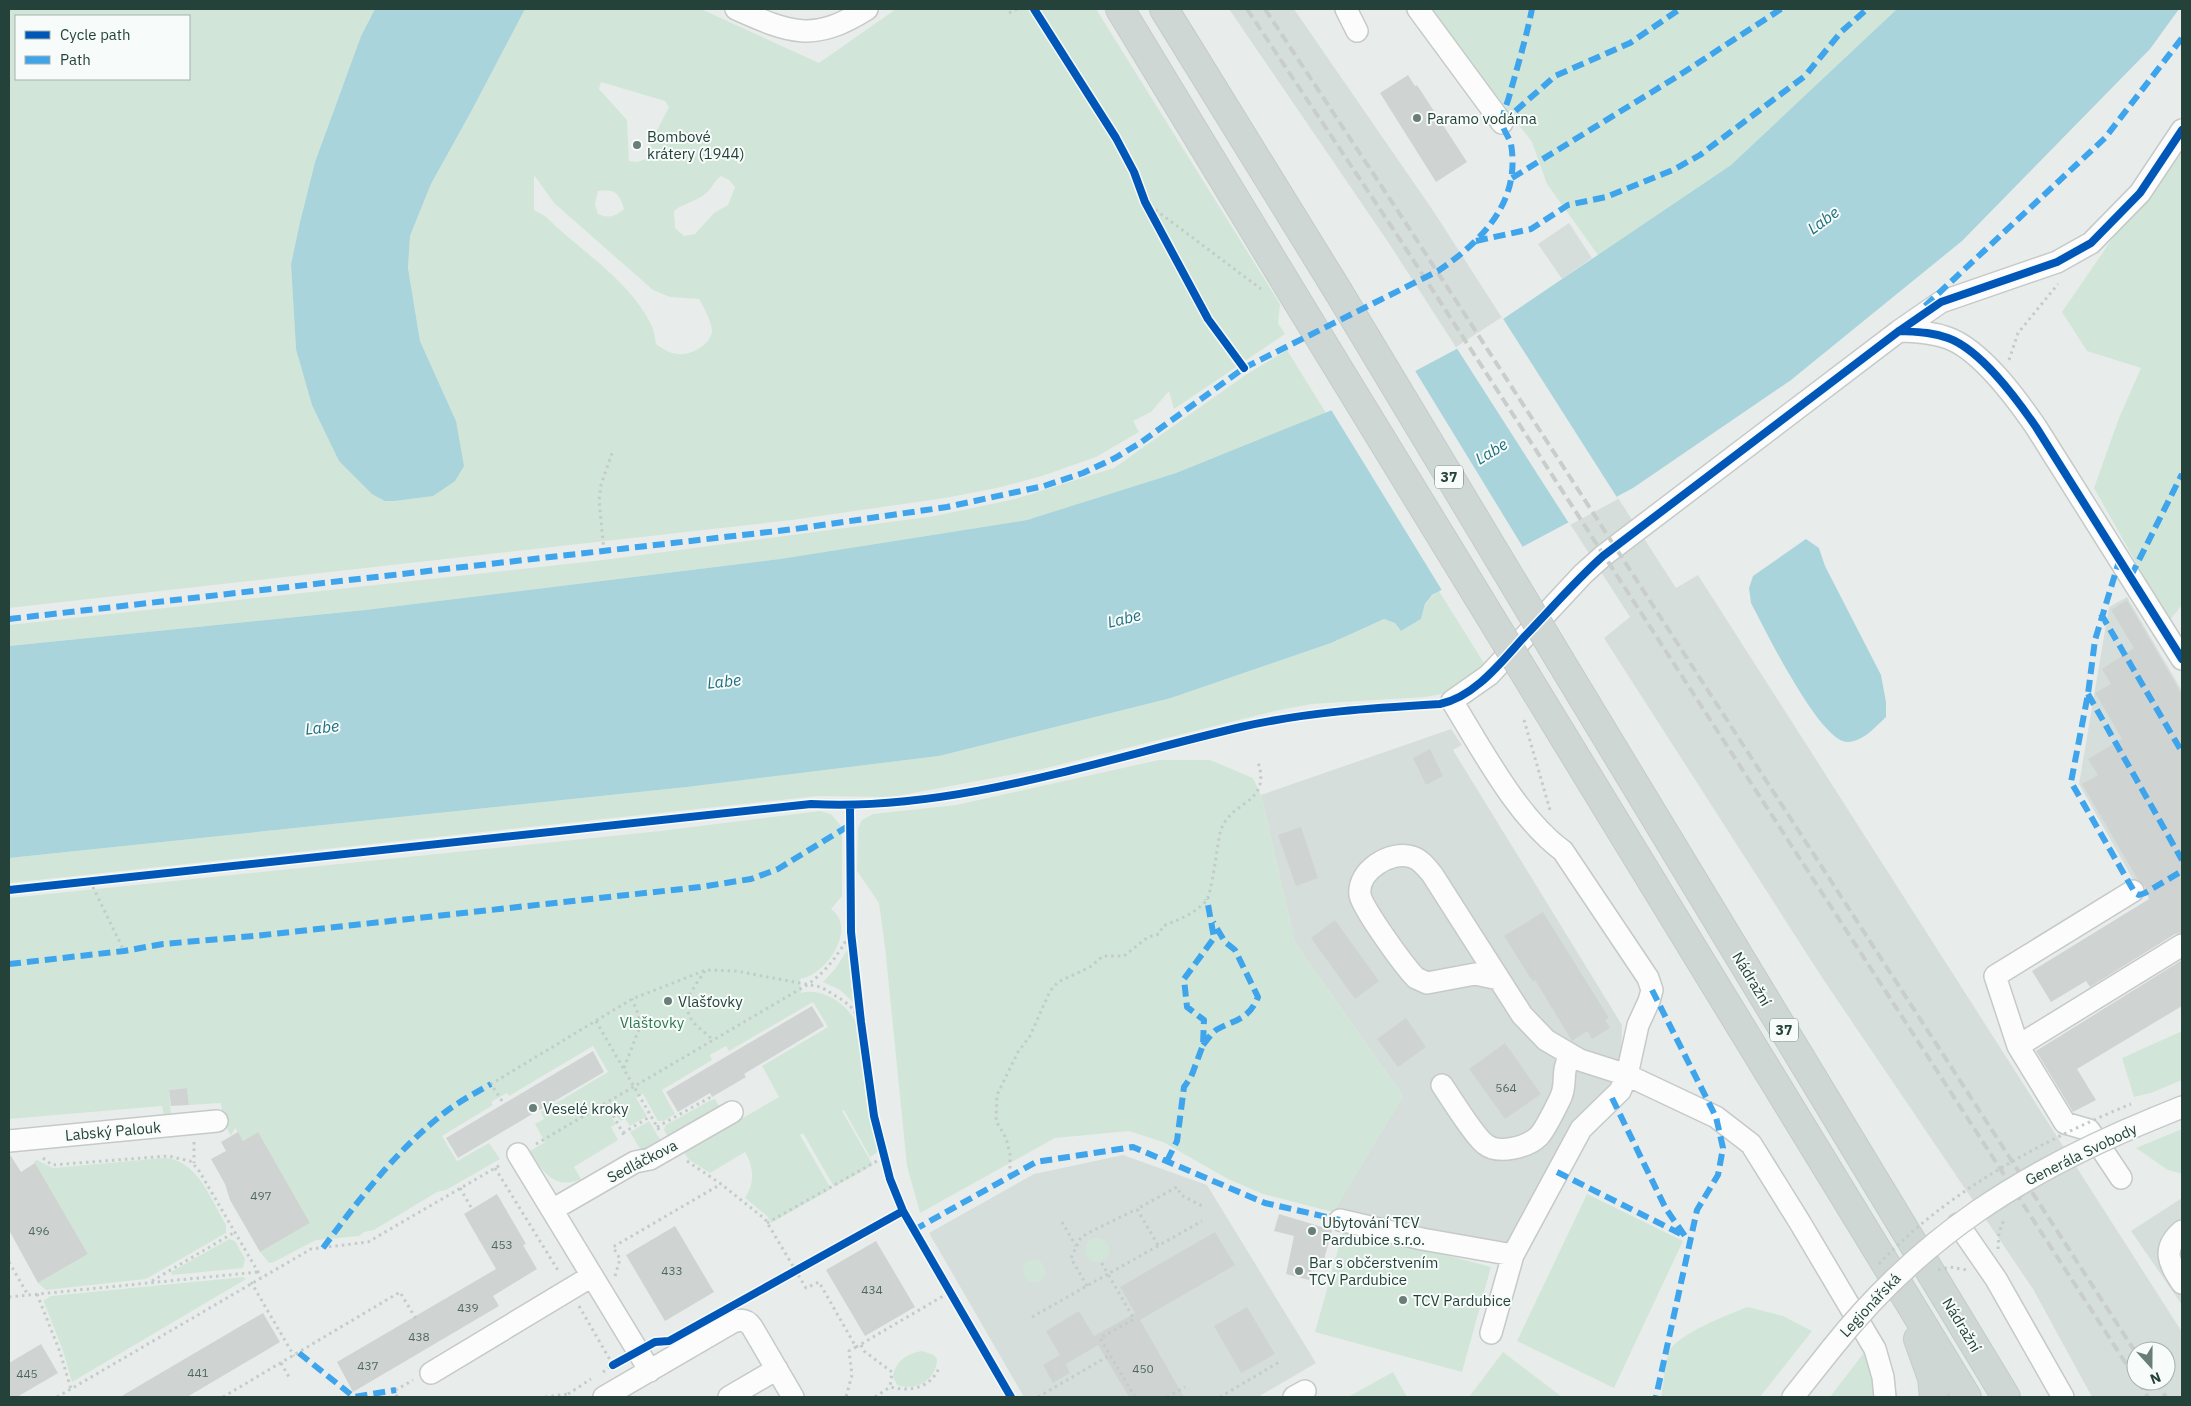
<svg xmlns="http://www.w3.org/2000/svg" width="2191" height="1406" font-family="'IBM Plex Sans',sans-serif">
<rect width="100%" height="100%" fill="#e8edeb"/>
<path fill="#d6dedb" fill-rule="evenodd" d="M1229,9H1294L1434,212L1676,588L1698,575L2182,1332V1397H2092L2033,1289L1823,979L1604,638L1630,617L1388,242ZM2136,1351H2166V1381H2136Z
M1569,223L1592,258L1562,279L1538,244Z
M2127,597L2182,691V864L2139,890L2079,784L2109,607Z
M1451,729L1462,745L1453,750L1622,1025L1621,1062L1614,1083L1507,1248L1333,1212L1403,1096L1295,943L1261,795Z
M1123,1155L1207,1185L1316,1363L1258,1397H1024L929,1233L1034,1174Z
M2182,1198V1305L2131,1231Z"/>
<path fill="#d1e6d8" fill-rule="evenodd" d="M9,9H375L361,36L315,162L300,222L291,264L296,349L456,421L420,341L408,268L410,236L431,184L472,110L525,9H701L819,63L896,9H1096L1280,304L1278,323L1285,334L1174,409L1169,391L1151,412L1133,421L1139,432L1096,457L1042,476L997,488L945,498L792,520L9,608ZM16,16H189V79H16ZM601,82L665,101L669,107L651,142L649,158L637,162L629,161L627,120L599,89ZM534,175L554,203L653,290L670,297L699,299C704,308 711,320 712,331C712,336 708,341 705,344C688,358 672,357 656,344C655,338 654,331 652,326C629,279 580,251 545,216L534,210ZM721,176L729,180L735,187L728,205L714,213L695,234L684,236L675,228L674,211C684,203 695,202 705,194C712,189 714,181 721,176ZM598,191C616,189 619,193 624,209C615,216 610,219 598,214L595,204Z
M1430,9H1897L1731,165L1598,255L1547,184L1532,142Z
M2182,137V605L2169,621L2094,488L2119,418L2141,368L2087,351L2062,312Z
M1287,350L1326,413L1176,473L1027,520L780,559L365,610L9,646V625L603,560L935,516L1015,499L1114,468L1247,374Z
M1439,591L1487,668L1442,694L1425,697L1311,704L1275,711L1042,769L897,796L881,797L818,796L9,883V858L687,787L939,756L1171,698L1331,643L1384,619L1395,623L1401,631L1421,619C1424,606 1427,598 1439,591Z
M1159,760H1210L1253,778L1261,795L1295,943L1403,1096L1333,1212L1263,1194L1228,1179L1163,1142L1129,1131L1055,1138L920,1213L907,1166L885,947L879,903L857,871L858,828L862,820L873,814L956,805Z
M820,811L831,814L842,827V896L831,909C858,929 826,975 800,979L801,993C822,987 848,1004 857,1024C863,1035 862,1053 863,1065C867,1095 870,1123 879,1151L870,1157L844,1110L842,1111L873,1165L834,1187L803,1133L800,1135L831,1189L771,1223L767,1216L745,1198C755,1183 754,1167 745,1152L710,1173L688,1159L684,1152L779,1097L762,1066L828,1027L813,1002L729,1051L726,1046L710,1055L712,1060L662,1090L675,1114L664,1121H658L643,1094L636,1098L647,1116L630,1126L625,1119L620,1121L613,1111L609,1113L616,1124L611,1127L618,1140L574,1167L581,1179C555,1191 542,1171 530,1151L545,1142L535,1124L544,1119L541,1112L608,1072L593,1046L509,1096L507,1093L491,1102L493,1105L442,1136L457,1161L489,1143L500,1159L446,1190L437,1192L374,1230L364,1232L359,1236L316,1240L274,1262L269,1263L260,1252L310,1223L258,1133L243,1141L235,1128L231,1136L224,1123L221,1103L189,1105L187,1088L169,1090L171,1114L164,1116L162,1106L9,1119V898L660,831Z
M848,949L853,1002L840,990L823,982L835,969Z
M2182,1031V1080L2151,1093L2134,1097L2122,1058Z
M715,1099L721,1109L668,1137L664,1130L666,1125L709,1101Z
M649,1121L661,1141L643,1154L630,1132Z
M2182,1129V1174L2168,1170L2136,1148Z
M163,1158C196,1157 212,1201 226,1225V1233L146,1279L46,1290L38,1283L88,1254L34,1162L37,1160L53,1168Z
M1587,1194L1683,1241L1614,1388L1517,1341Z
M1344,1228L1491,1267L1462,1372L1315,1332Z
M1085 1250a12 12 0 1 1 24 0a12 12 0 1 1-24 0Z
M229,1239L235,1241L245,1259L243,1268L172,1275L171,1272Z
M1023 1271a11 11 0 1 1 22 0a11 11 0 1 1-22 0Z
M243,1277L246,1279L72,1382L63,1351L44,1302V1300L51,1296Z
M1748,1307L1783,1316L1812,1331L1760,1397H1661C1664,1383 1664,1366 1669,1352C1675,1335 1731,1313 1748,1307Z
M1866,1350L1879,1397H1830Z
M922,1351L934,1355L937,1359C937,1380 916,1392 897,1385L893,1377C895,1361 908,1353 922,1351Z
M1503,1352L1562,1397H1469Z
M1393,1372L1407,1397H1348Z"/>
<path fill="#a9d4db" d="M375,9H525L472,110L431,184L410,236L408,268L420,341L456,421L464,466L455,481L433,496L394,501H385L372,494L339,461L312,405L296,349L291,264L300,222L315,162L361,36Z
M1897,9H2179L2150,49L1962,241L1791,380L1633,488L1432,595L1425,604L1421,619L1401,631L1395,623L1384,619L1331,643L1171,698L939,756L687,787L9,858V646L365,610L780,559L1027,520L1176,473L1372,394L1466,344L1731,165Z
M1806,539L1819,548L1825,566L1881,675L1886,702V717C1875,727 1864,741 1848,742C1820,743 1765,629 1751,603L1749,588L1753,576Z"/>
<path fill="#e8edeb" d="M1502,317L1618,499L1570,525L1456,347Z
M1414,369L1524,549L1443,592L1330,408L1371,392Z"/>
<path fill="#cfd4d2" d="M1408,75L1415,86L1417,85L1467,162L1436,182L1380,93Z
M2127,600L2182,695V933L2175,934L2090,987L2086,981L2051,1002L2032,971L2149,899L2144,885L2138,880L2082,784L2098,775L2088,759L2122,739L2095,693L2111,684L2102,669L2134,648L2111,610Z
M1430,749L1443,776L1426,785L1413,758Z
M1301,827L1318,878L1296,886L1278,835Z
M1543,912L1609,1018L1605,1020L1610,1028L1592,1039L1587,1031L1572,1041L1535,980L1533,982L1504,936Z
M1335,920L1379,981L1355,999L1311,938Z
M2182,960V1006L2077,1069L2096,1100L2073,1112L2036,1051Z
M812,1006L824,1026L744,1074L746,1077L712,1097L710,1093L678,1112L666,1092Z
M1406,1018L1426,1047L1398,1067L1377,1039Z
M1505,1043L1541,1094L1505,1119L1469,1069Z
M593,1051L604,1072L458,1158L446,1138Z
M187,1088L189,1105L171,1106L169,1090Z
M238,1132L243,1141L258,1132L310,1223L260,1252L230,1200L225,1184L211,1159L226,1151L221,1142Z
M9,1153L21,1172L35,1163L88,1254L38,1283L9,1230Z
M497,1194L526,1244L523,1245L537,1269L493,1296L499,1306L353,1392L337,1362L496,1269L464,1214Z
M1279,1214L1332,1230L1324,1260L1312,1268L1309,1280L1286,1274L1294,1236L1274,1231Z
M675,1226L714,1292L665,1321L626,1255Z
M1215,1232L1235,1265L1140,1320L1184,1397H1129L1098,1345L1066,1364L1070,1373L1053,1383L1043,1365L1060,1355L1046,1331L1079,1311L1094,1336L1135,1313L1120,1287Z
M876,1241L915,1307L865,1336L826,1270Z
M1247,1307L1275,1354L1241,1373L1214,1326Z
M263,1313L280,1342L187,1397H120Z
M41,1344L58,1373L17,1397H9V1363Z"/>
<g fill="none" stroke-linecap="round" stroke-linejoin="round">
<defs>
<path id="minor" d="M736,9C790,33 813,43 867,9
M1346,9L1357,31
M1418,9L1502,123
M1899,331C1916,332 1932,332 1948,338C1981,350 2016,398 2036,427L2182,659
M1499,979L1475,974L1427,983L1416,978C1404,966 1363,909 1360,895C1357,871 1390,850 1412,857C1420,859 1426,867 1432,874L1522,1015L1546,1040L1580,1060L1627,1075L1716,1117L1751,1144L1799,1221L1875,1349L1883,1377L1885,1397
M2018,1046L2182,945
M1442,1085C1451,1098 1474,1136 1485,1144C1498,1155 1528,1147 1539,1136C1546,1128 1555,1109 1560,1099C1568,1084 1560,1073 1570,1055
M2155,1118L2182,1107
M9,1141L217,1121
M518,1154L650,1371
M2121,1178L2089,1130L2065,1123L2018,1046L1995,976L2133,891
M552,1210L635,1162L650,1159L732,1112
M1340,1220L1422,1239L1513,1255L1581,1129L1620,1091L1627,1075L1638,1025L1649,1001L1652,990L1648,978L1563,851C1517,817 1483,751 1452,701L1489,675L1583,574L1603,556L1899,331L1941,302L2057,262L2091,243L2140,193L2182,130
M1958,1224L1996,1279L2063,1397
M2182,1231C2161,1249 2169,1263 2182,1283
M1491,1333L1513,1255
M431,1373L592,1276
M604,1397L733,1322C741,1319 747,1320 752,1327L793,1397
M729,1397L777,1369
M1294,1397L1305,1391
M1793,1397L1832,1348"/>
<path id="major" d="M1120,9L1302,309
M1164,9L1338,291
M1561,662L2006,1397
M1527,677L1967,1397
M1918,1339L1932,1378L1934,1397"/>
</defs>
<use href="#minor" stroke="#c5cac8" stroke-width="24"/>
<use href="#major" stroke="#c3ccc9" stroke-width="30"/>
<path stroke="#c3ccca" stroke-width="3" stroke-dasharray="2.5 4" stroke-linecap="butt" d="M1009,13L1017,9
M1145,202L1261,289
M2009,360L2018,333L2058,284
M604,551L599,500L601,485L612,453
M1524,720L1550,810
M850,806L851,932L861,1022L874,1116L890,1179L903,1211L1011,1397
M90,881L124,951
M705,971C694,987 678,1006 695,1024C701,1030 708,1035 713,1040
M596,1021L659,1130
M624,1068L639,1029V1016L632,999
M502,1101L491,1084L632,999L706,970L736,971L821,987L844,1001L853,1009L860,1021
M607,1104L625,1137
M657,1127L709,1098L713,1099
M623,1133L651,1116
M194,1142V1163
M536,1144L807,985C828,970 838,955 851,932
M43,1158L52,1165L168,1156L190,1161L198,1169L261,1277
M687,1161L721,1184L765,1219L806,1288L819,1282L856,1347L849,1351L852,1375L846,1397
M495,1168L559,1272
M1010,1175V1154L1006,1138L996,1121L997,1095L1018,1052L1030,1036L1050,991L1058,982L1090,967L1103,956H1124L1148,937L1159,934L1163,926C1180,919 1194,914 1206,901C1212,893 1217,847 1220,833C1229,799 1272,806 1258,762
M460,1188L472,1209
M1062,1222L1076,1246
M767,1223L884,1157
M1158,1245L1137,1209L1177,1187L1181,1195L1202,1206
M9,1262L28,1295
M615,1276L620,1259L613,1247L721,1184
M152,1281L235,1232
M251,1282L294,1356
M1087,1286L1071,1258L1080,1239L1086,1234L1137,1209
M37,1294L60,1352L71,1389
M9,1297L258,1272
M742,1300L903,1211
M579,1306L613,1365L603,1372
M1032,1317L1108,1274L1101,1262
M861,1345L864,1351L892,1372L890,1387
M856,1347L950,1292
M281,1363L289,1377
M613,1365L622,1361
M568,1394L591,1379
M57,1397L311,1249L368,1242L502,1164
M223,1397L400,1292L416,1319
M397,1397L396,1390L413,1380
M545,1397L568,1394L570,1397
M875,1397L890,1387C911,1392 930,1388 939,1368
M1038,1397L1110,1355
M1135,1397L1100,1338L1134,1319L1108,1274L1202,1221
M1167,1397L1185,1387
M1220,1397L1281,1361"/>
<use href="#minor" stroke="#fcfcfc" stroke-width="21"/>
<use href="#major" stroke="#cfd7d5" stroke-width="28"/>
<path stroke="#c9cdcc" stroke-width="4" stroke-dasharray="10 5" stroke-linecap="butt" d="M1247,9L1397,235L2136,1379
M1265,9L1409,228L2136,1353
M2138,1381L2148,1397
M2155,1381L2166,1397"/>
<defs>
<path id="minor-bridge" d="M1832,1348C1921,1236 2023,1172 2155,1118"/>
<path id="major-bridge" d="M1338,291L1561,662
M1302,309L1527,677"/>
</defs>
<use href="#minor-bridge" stroke="#c5cac8" stroke-width="24" stroke-linecap="butt"/>
<use href="#major-bridge" stroke="#c3ccc9" stroke-width="30" stroke-linecap="butt"/>
<path stroke="#c3ccca" stroke-width="3" stroke-dasharray="2.5 4" stroke-linecap="butt" d="M1998,1249L1999,1232L2004,1220
M1879,1264C1946,1192 2041,1141 2131,1104
M1938,1270L1950,1267L1967,1270"/>
<use href="#minor-bridge" stroke="#fcfcfc" stroke-width="21"/>
<use href="#major-bridge" stroke="#cfd7d5" stroke-width="28"/>
<path stroke="#3ea4ec" stroke-width="6" stroke-dasharray="12 6" stroke-linecap="butt" d="M1502,123L1555,76L1630,43L1680,9
M1512,178L1678,76L1781,9
M1476,241L1531,229L1568,205L1606,197L1673,170L1700,155L1805,76L1841,32L1867,9
M1925,306L2105,138L2182,38
M2120,558L2095,640L2088,694L2071,782L2135,893L2139,895L2145,893L2182,871
M2131,576L2182,474
M2101,614L2182,752
M9,619L795,529L947,507L1044,486L1083,473L1115,458L1140,443L1244,368L1438,271C1482,241 1521,202 1511,144C1509,137 1503,130 1502,123C1502,115 1507,104 1509,97C1517,68 1526,39 1532,9
M2088,694L2182,860
M9,964L124,951L163,944L254,936L700,887L751,879L778,869L850,825
M1652,990L1716,1117L1723,1148L1718,1175L1697,1210L1656,1397
M1203,1045C1207,1040 1211,1034 1216,1030C1235,1019 1248,1021 1258,997L1235,950L1225,942L1213,922
M1612,1098L1666,1209L1685,1236
M1167,1161L1177,1141L1184,1087L1191,1077L1203,1045L1204,1020L1187,1007L1184,979L1214,938L1207,899
M1557,1172L1683,1235
M914,1230L1036,1162L1133,1147L1265,1203L1340,1220
M323,1248C360,1198 398,1148 448,1110C462,1100 477,1092 491,1084
M299,1353L354,1397L396,1390"/>
<defs>
<path id="cycleway" d="M1034,9L1116,138L1134,172L1145,202L1208,319L1244,368
M1899,331C1916,332 1932,332 1948,338C1981,350 2016,398 2036,427L2182,659
M850,806L851,932L861,1022L874,1116L890,1179L903,1211L1011,1397
M9,890L811,804C954,812 1103,759 1241,727C1307,712 1373,708 1440,704C1475,697 1502,661 1525,636C1551,609 1575,581 1603,556L1899,331L1941,302L2057,262L2091,243L2140,193L2182,130
M613,1365L655,1342L669,1341L903,1211"/>
</defs>
<use href="#cycleway" stroke="#f7fbf9" stroke-width="11"/>
<use href="#cycleway" stroke="#0057b8" stroke-width="8"/>
</g>
<g fill="#697e78" stroke="#f7fbf9" stroke-width="2">
<circle cx="1417" cy="118" r="5"/>
<circle cx="637" cy="145" r="5"/>
<circle cx="668" cy="1001" r="5"/>
<circle cx="533" cy="1108" r="5"/>
<circle cx="1312" cy="1231" r="5"/>
<circle cx="1299" cy="1271" r="5"/>
<circle cx="1403" cy="1300" r="5"/>
</g>
<g text-anchor="middle" dominant-baseline="central" stroke-width="4" stroke-linejoin="round" paint-order="stroke">
<g font-size="12" fill="#506761">
<text x="1506" y="1087">564</text>
<text x="261" y="1195">497</text>
<text x="39" y="1230">496</text>
<text x="502" y="1244">453</text>
<text x="672" y="1270">433</text>
<text x="872" y="1289">434</text>
<text x="468" y="1307">439</text>
<text x="419" y="1336">438</text>
<text x="368" y="1365">437</text>
<text x="1143" y="1368">450</text>
<text x="198" y="1372">441</text>
<text x="27" y="1373">445</text>
</g>
<g fill="#f7fbf9" stroke="#637a73" stroke-width="1">
<rect x="1435" y="465.5" width="28" height="23" rx="4"/>
<rect x="1770" y="1018.5" width="28" height="23" rx="4"/>
</g>
<g font-size="14" font-weight="bold" fill="#24423a">
<text x="1449" y="477">37</text>
<text x="1784" y="1030">37</text>
</g>
<g font-size="15" fill="#24423a" stroke="#f7fbf9" text-anchor="start">
<text x="1427" y="118">Paramo vodárna</text>
<text x="647" y="136">Bombové<tspan x="647" dy="17">krátery (1944)</tspan></text>
<text x="678" y="1001">Vlašťovky</text>
<text x="543" y="1108">Veselé kroky</text>
<text x="1322" y="1222">Ubytování TCV<tspan x="1322" dy="17">Pardubice s.r.o.</tspan></text>
<text x="1309" y="1262">Bar s občerstvením<tspan x="1309" dy="17">TCV Pardubice</tspan></text>
<text x="1413" y="1300">TCV Pardubice</text>
</g>
<g font-size="15" fill="#24423a" stroke="#f7fbf9">
<text transform="translate(1752 979) rotate(59)">Nádražní</text>
<text transform="translate(113 1131) rotate(-5)">Labský Palouk</text>
<text transform="translate(2081 1154) rotate(-26)">Generála Svobody</text>
<text transform="translate(642 1161) rotate(-27)">Sedláčkova</text>
<text transform="translate(1870 1305) rotate(-47)">Legionářská</text>
<text transform="translate(1962 1325) rotate(59)">Nádražní</text>
</g>
<g font-size="15" fill="#2d7a4b" stroke="#f7fbf9">
<text x="652" y="1022">Vlaštovky</text>
</g>
<g font-size="16" font-style="italic" fill="#1c6f80" stroke="#f7fbf9">
<text transform="translate(1823 220) rotate(-36)">Labe</text>
<text transform="translate(1491 451) rotate(-31)">Labe</text>
<text transform="translate(1124 618) rotate(-14)">Labe</text>
<text transform="translate(724 681) rotate(-6)">Labe</text>
<text transform="translate(322 727) rotate(-6)">Labe</text>
</g>
</g>
<rect width="2191" height="1406" fill="none" stroke="#24423a" stroke-width="20"/>
<rect x="15" y="15" width="175" height="65" fill="#f7fbf9" stroke="#a3b1ad"/>
<rect x="25" y="31" width="25" height="8" fill="#0057b8" stroke="#a3b1ad"/>
<text x="60" y="40" font-size="15" fill="#24423a">Cycle path</text>
<rect x="25" y="56" width="25" height="8" fill="#3ea4ec" stroke="#a3b1ad"/>
<text x="60" y="65" font-size="15" fill="#24423a">Path</text>
<g transform="translate(2151 1366) rotate(159)"><circle r="24" fill="#f7fbf9" stroke="#a3b1ad"/>
<path d="M0-4L9 19L0 12L-9 19Z" fill="#697e78"/>
<text y="-8" font-size="14" font-weight="bold" text-anchor="middle" fill="#24423a">N</text>
</g>
</svg>
